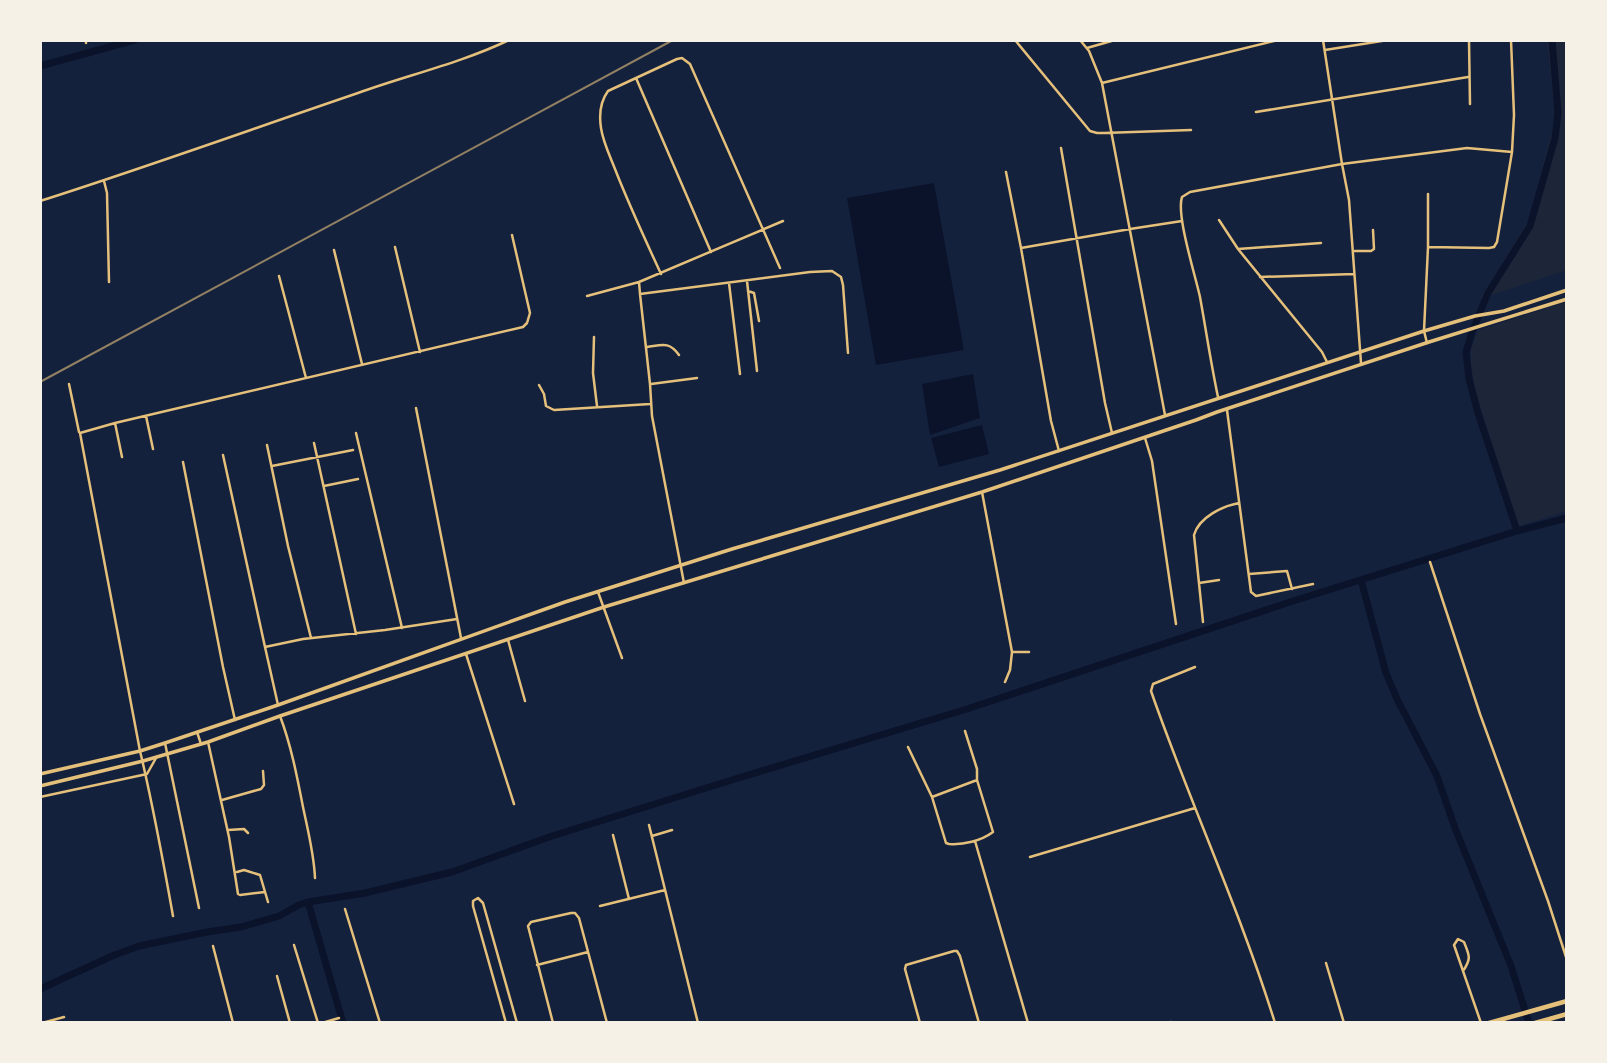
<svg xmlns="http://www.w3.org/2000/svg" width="1607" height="1063" font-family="Manrope,sans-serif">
<rect width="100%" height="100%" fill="#14213d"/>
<path fill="#1d2539" d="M1547,40H1567V270L1480,299L1529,219L1555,118Z
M1567,302V511L1519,526L1475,391L1471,365V350L1478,330Z"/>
<path fill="#0b132b" d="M934,183L964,350L876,365L847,198Z
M973,374L980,418L930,435L922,384Z
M982,425L989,454L939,467L931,438Z"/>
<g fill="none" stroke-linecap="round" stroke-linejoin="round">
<path stroke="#0b132b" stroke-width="7" d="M40,66L135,40
M1517,531L1478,413L1469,379L1466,352L1472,332L1488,293L1530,226L1555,138L1558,113L1552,40
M1361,580L1386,673L1397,699L1437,776L1455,828L1511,966L1529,1023
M308,902L343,1023
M40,989L112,956L139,946L207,932L241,927L279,916L299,905L308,902L365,893L452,872L552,836L735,779L967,709L1293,601L1517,531L1567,518"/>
<path stroke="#e5c07b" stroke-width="2.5" d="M1015,40L1090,131L1097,133H1104L1191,130
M1080,40L1089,51L1102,83L1165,415
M1323,40L1342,164L1349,200L1361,363
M1469,40L1470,104
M86,43V40
M1087,48L1115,40
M1325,50L1388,40
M636,78L711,252
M1102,83L1278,40
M1256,112L1468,77
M1061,148L1105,403L1112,433
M1006,172L1021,248L1051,421L1059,451
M104,181L107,193L109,282
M40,201C147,167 252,129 358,93C408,75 461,63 509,40
M1219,220L1238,249L1322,352L1327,362
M395,247L420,352
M1428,247L1489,248L1494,247L1497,242L1512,152L1514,115L1511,40
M1021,248L1130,229L1182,221
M1238,249L1321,243
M334,250L362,364
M1355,251H1371L1374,249L1373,230
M661,274C645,239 629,205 615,169C610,156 603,142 601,128C599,115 600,102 608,91L677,59L682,58L690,64L780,268
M279,276L306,378
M1260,277L1354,274
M747,281L757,371
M729,283L740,374
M748,291L754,293L759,321
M640,294L639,282L783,221
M587,296L639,282
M594,337L593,373L597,406
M1427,343L1424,331L1428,247V194
M647,347C662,345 669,341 679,355
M69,384L79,432
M651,384L697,378
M539,385L544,394L546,406L554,410L650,404
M1218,397C1211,364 1206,330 1200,297C1195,274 1176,215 1182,197L1190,192L1342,164L1467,148L1512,152
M416,408L461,638
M1227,410L1251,592L1256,596L1313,584
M146,416L153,449
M115,423L122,457
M356,433L402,628
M1145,438L1152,461L1176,624
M314,443L356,634
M267,445L288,546L311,638
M223,455L265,647
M183,462L223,667L235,720
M272,466L353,450
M324,486L358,479
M982,492L1012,652L1010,670L1005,682
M1430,562L1480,714L1548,901L1567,960
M1249,574L1287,571L1292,589
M684,583L652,416L650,384L640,294L810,272L832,271L841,277L843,285L848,353
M1199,583L1219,580
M598,592L622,658
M1203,622L1194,535C1199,517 1223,506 1239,503
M508,640L525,701
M1012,652H1029
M466,654L514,804
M1195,667L1153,684L1151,691C1190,803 1240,910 1275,1023
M278,705L265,647L303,639L385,630L457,619
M280,716C291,745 297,776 303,807C308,831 314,854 315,878
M965,731L977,769V780L993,832C981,841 963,845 949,844L946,843L932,797L977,780
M197,732L201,744
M208,742L229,837L238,894L240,895L265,892
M165,743L199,908
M908,747L932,797
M40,797L147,774L156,758
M222,800L261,789L264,785L263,771
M649,825L698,1023
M228,830L244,829L248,833
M613,835L629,899
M652,836L672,830
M975,841L1028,1023
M1030,857L1195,808
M237,872L244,870L260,875L268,902
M600,906L665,890
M345,909L380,1023
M173,916C163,860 153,805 140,751L80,433L115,423L523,327L527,323L530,313L512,235
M294,945L318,1023
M213,946L233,1023
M1326,963L1344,1023
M537,965L588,952
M1463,971C1472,958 1469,955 1464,942L1458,939L1454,945L1481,1023
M277,976L290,1023
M1171,1022V1023
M42,1023L64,1017
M322,1023L339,1018
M506,1023L473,906V901L478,898L483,903L517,1023
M553,1023L528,926L531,922L571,913H575L579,918L607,1023
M920,1023L905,969L906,965L954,951H957L960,956L979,1023"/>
<path stroke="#e5c07b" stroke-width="3.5" d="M40,774L140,751L165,743L278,705L565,602L732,549L1000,470L1424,331L1475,316L1504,311L1567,290
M40,786L143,761L208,742L280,716L604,607L982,492L1196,420L1217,412L1429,342L1567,299"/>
<path stroke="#e5c07b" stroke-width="4.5" d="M1489,1023L1567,1001
M1535,1023L1567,1014"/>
<path stroke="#918062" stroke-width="2" d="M40,382L673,40"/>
</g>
<rect width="1607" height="1063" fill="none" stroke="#f6f1e7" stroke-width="84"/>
</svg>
